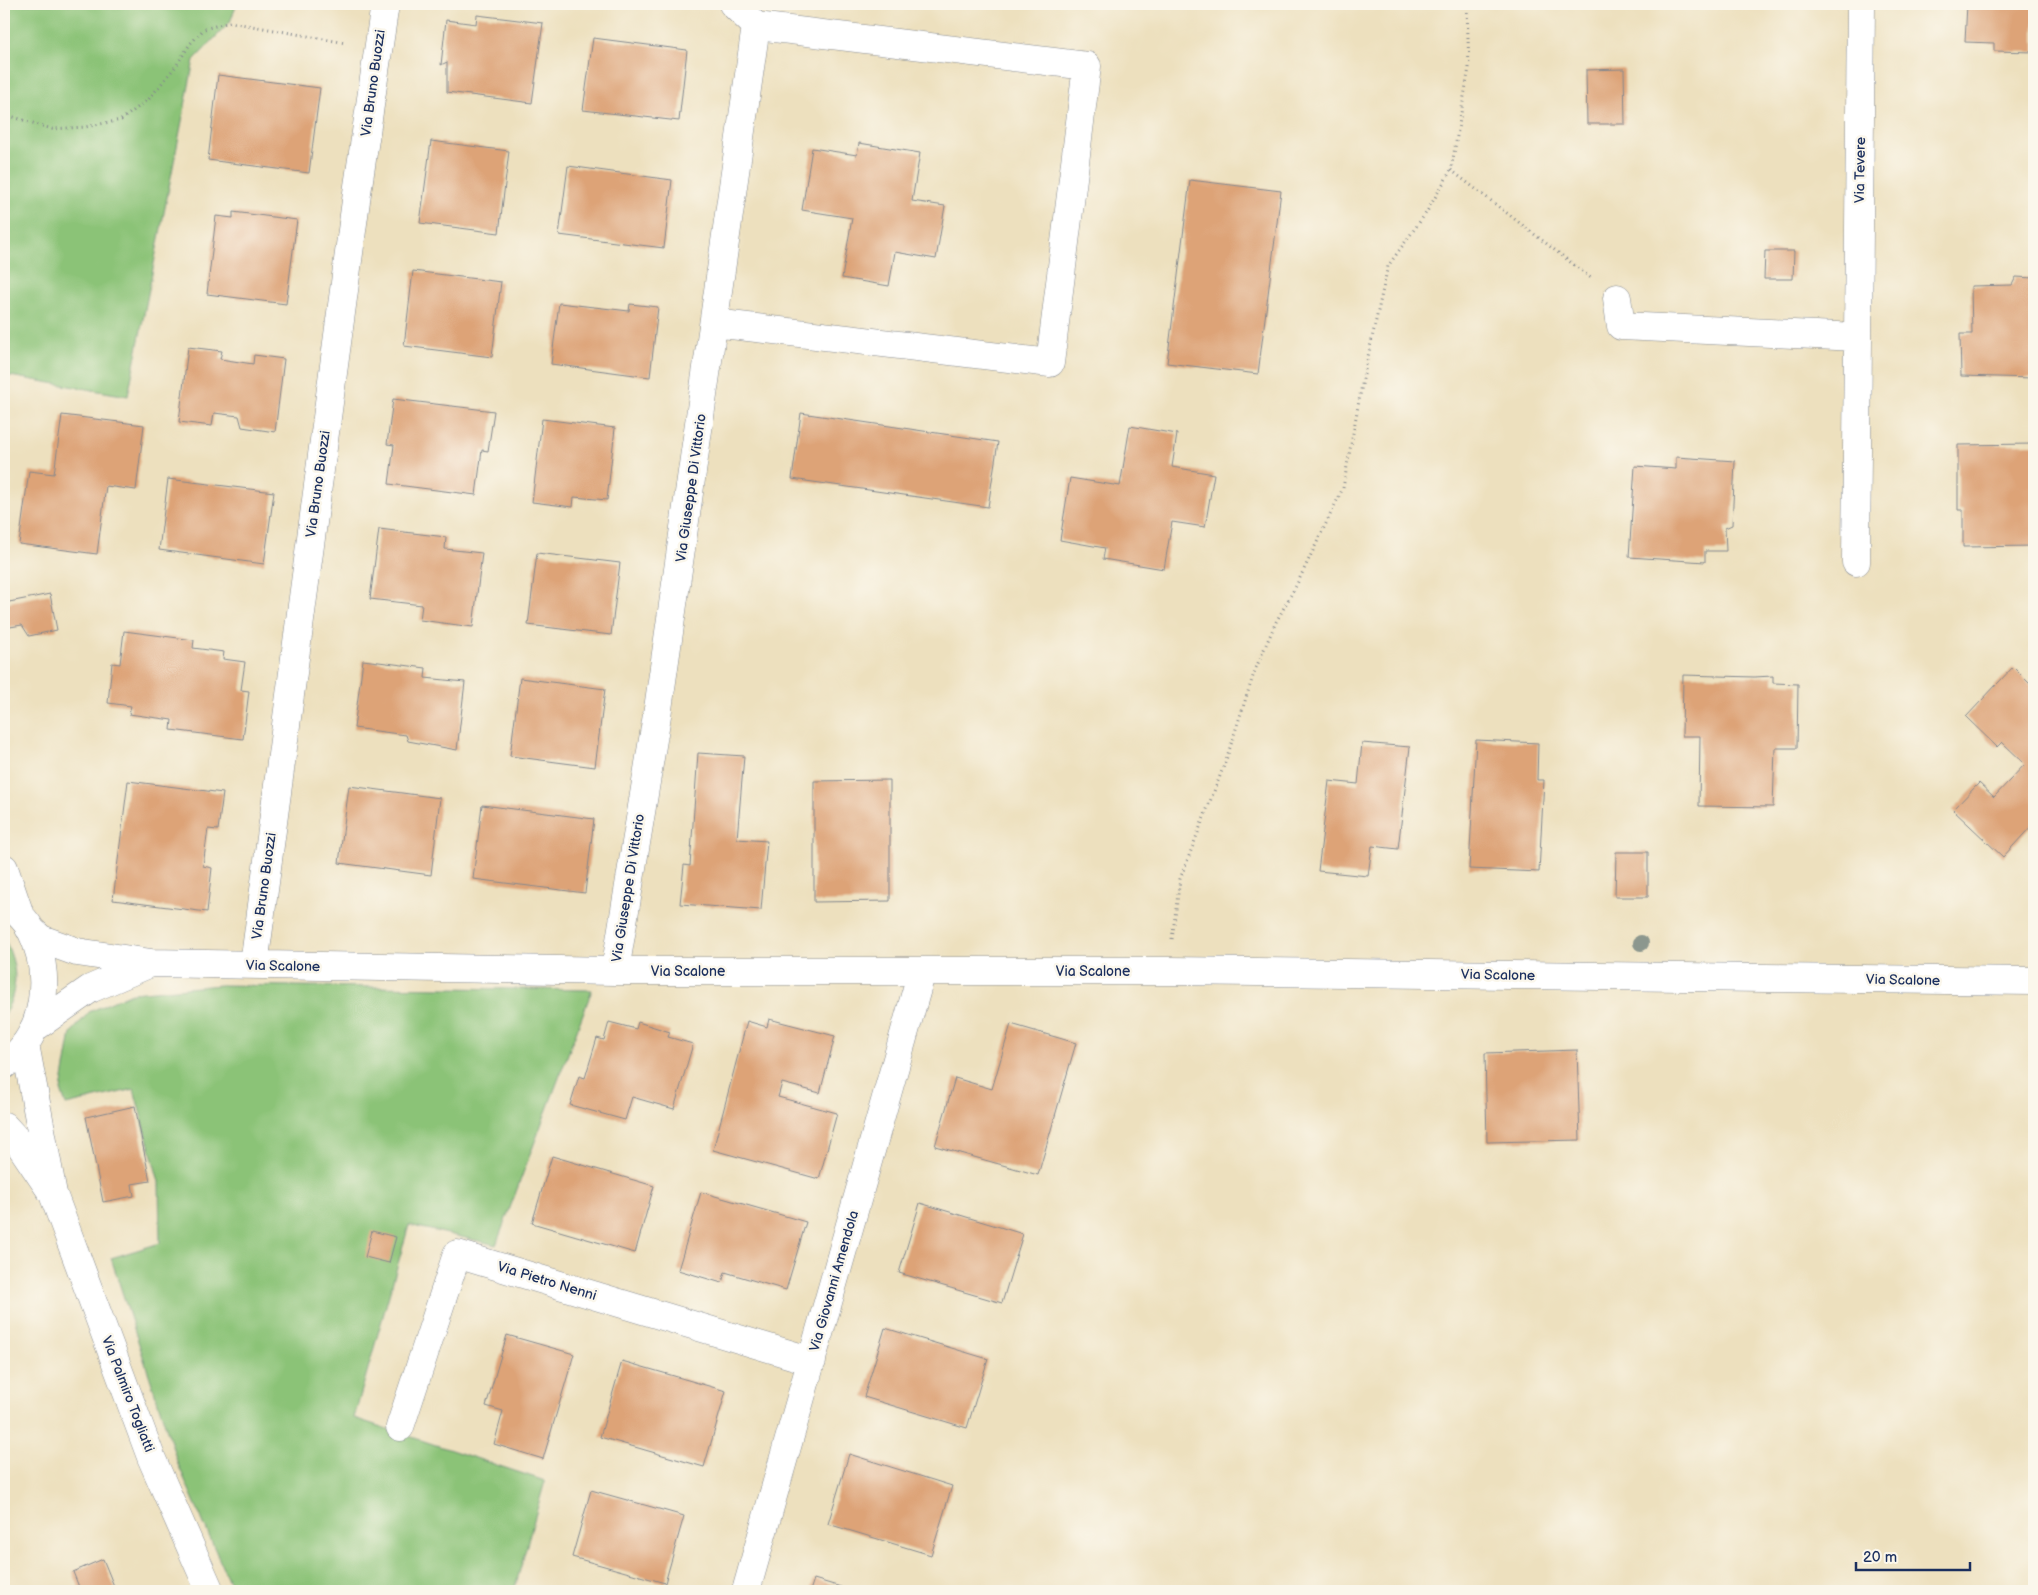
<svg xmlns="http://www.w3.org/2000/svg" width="2038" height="1595" font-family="'Balsamiq Sans',sans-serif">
<rect width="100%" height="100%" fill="#fbf7ec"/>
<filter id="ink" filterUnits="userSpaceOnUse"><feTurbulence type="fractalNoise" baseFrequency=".02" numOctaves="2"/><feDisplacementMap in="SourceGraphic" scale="10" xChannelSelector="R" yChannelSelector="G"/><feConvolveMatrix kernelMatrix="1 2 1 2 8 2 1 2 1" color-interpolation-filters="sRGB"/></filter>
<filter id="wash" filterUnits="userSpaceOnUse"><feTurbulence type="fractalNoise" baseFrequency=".0096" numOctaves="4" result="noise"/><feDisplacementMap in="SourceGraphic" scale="20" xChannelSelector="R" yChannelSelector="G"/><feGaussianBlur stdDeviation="1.12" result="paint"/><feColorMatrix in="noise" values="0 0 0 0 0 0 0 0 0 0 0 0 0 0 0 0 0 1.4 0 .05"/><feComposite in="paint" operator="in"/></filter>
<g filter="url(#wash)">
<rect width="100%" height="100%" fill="#ede0be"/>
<path fill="#8bc377" stroke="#53796a" d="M4,4H237L230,22L194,60L128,396L4,375Z
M4,938C18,966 19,988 4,1016Z
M220,985L592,990L496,1245L409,1225L354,1418L545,1481L514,1591H233L178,1464L111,1258L160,1243L159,1182L134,1089L66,1105L61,1090L71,1033L89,1012L132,993Z"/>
<g id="blocks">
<path fill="#dda377" d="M1967,4H2034V52L1994,51V43L1965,42Z
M477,15L543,23L532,103L447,92V62L441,65L446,20L476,24Z
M593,38L687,50L679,121L583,110Z
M1624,69L1625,124H1587L1586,70Z
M218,75L320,88L309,173L208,160Z
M431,141L509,151L499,233L420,223Z
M859,143L920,153L912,201L945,206L936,259L895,252L889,286L842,278L852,218L802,210L812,148L857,155Z
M568,166L672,180L664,248L559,235Z
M1190,180L1281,191L1258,374L1167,363Z
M233,212L297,220L286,304L207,294L216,216L233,218Z
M1765,251H1794L1793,279H1764Z
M413,271L501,282L492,357L404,346Z
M2016,277L2034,278V378L1961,376L1960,334H1972L1971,286L2012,285Z
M559,303L629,311L630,304L658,307L650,377L551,364Z
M188,347L222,351L220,359L253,364L254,355L284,359L275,432L242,427L239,416L214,413L212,426L179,422Z
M393,399L494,411L488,451L482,450L476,495L389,484L394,445L387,444Z
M801,413L998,442L988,507L792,479Z
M62,415L144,425L136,490L106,486L97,554L19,544L29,471L54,474Z
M542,419L615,428L607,500L574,497L573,507L532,502Z
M1130,426L1177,434L1172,467L1214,474L1205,527L1172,522L1164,569L1103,559L1105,548L1060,540L1070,478L1120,486Z
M2034,444V546L1963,547V510H1958V445Z
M1676,457L1735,461L1732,525L1725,528L1726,551H1705V562L1629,557L1635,466L1676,469Z
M168,479L274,492L264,564L159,550Z
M379,529L446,537L445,549L482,553L473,627L420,620L422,605L370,599Z
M537,553L620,563L611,635L528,625Z
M50,594L57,630L29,636L22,625L4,628V603Z
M124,631L194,640L193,648L224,652L223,659L245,662L241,690L249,691L243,739L171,730L172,720L129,714L131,706L108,703L112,663L120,664Z
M363,660L426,668L425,678L465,682L457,750L408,741L406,735L354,728Z
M2013,667L2034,688V823L2003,857L1953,810L1979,783L1994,797L2025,764L2002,742L1997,747L1966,717Z
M1683,675L1754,677L1773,676V683L1798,684L1797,748H1775L1773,807L1699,806L1700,736H1682Z
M520,678L605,689L595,767L510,756Z
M1476,740L1538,743L1537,780H1544L1539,872L1469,869Z
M1362,743L1410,747L1398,849L1372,846L1368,876L1318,871L1329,781L1358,784Z
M698,753L744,756L737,839L767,841L761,910L680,904L684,865L690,866Z
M890,780V901L814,902V781Z
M128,781L223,793L218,830L208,829L203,866L212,868L207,912L113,900Z
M349,786L440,798L431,875L339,863Z
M482,805L594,819L585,893L473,879Z
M1616,852H1648V897H1615Z
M769,1019L835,1036L820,1093L782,1083L778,1097L837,1113L819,1179L713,1150L747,1021L767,1027Z
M609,1022L636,1029L638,1022L670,1032L668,1037L693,1044L674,1109L632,1097L625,1120L570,1105L579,1076L585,1078L597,1038L604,1040Z
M1011,1024L1076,1043L1038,1175L935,1146L955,1078L992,1089Z
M1577,1050L1580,1140L1487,1142L1485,1053Z
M135,1106L150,1181L132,1184L134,1196L103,1202L86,1117Z
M552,1156L654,1186L635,1253L532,1223Z
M701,1192L806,1222L786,1290L725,1272L722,1283L678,1270Z
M920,1203L1023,1234L1002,1303L899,1273Z
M372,1231L396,1237L389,1263L365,1257Z
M885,1328L988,1359L967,1428L864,1397Z
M507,1335L574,1354L543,1459L494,1444L503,1411L486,1406Z
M622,1361L726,1391L704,1467L600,1437Z
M849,1454L952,1486L931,1555L828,1524Z
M591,1490L684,1516L665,1583L572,1557Z
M103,1559L116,1591H70L79,1587L73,1572Z
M814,1579L854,1591H810Z"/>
</g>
</g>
<g filter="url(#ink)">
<use href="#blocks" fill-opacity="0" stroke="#84888e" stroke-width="1"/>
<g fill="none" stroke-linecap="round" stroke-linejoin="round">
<defs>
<path id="minor" d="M1617,298L1621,326L1858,337
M714,323L1050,363L1087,66L756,26
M1856,562L1861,4
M4,868L20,915
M4,900C13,909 24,917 30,928C53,973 47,1035 4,1065
M29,928L41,939L77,952L151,963L615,971H1169L2034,981
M254,965L357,193L385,4
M615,971L658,709L756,26L733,4
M34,1028L90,989L151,963
M4,1126L16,1139L53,1194L25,1044
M53,1194L151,1457L210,1591
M400,1427L457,1254L812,1361
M746,1591L922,971"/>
</defs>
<use href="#minor" stroke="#84888e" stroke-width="29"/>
<path stroke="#84888e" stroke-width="3" stroke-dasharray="1 4" stroke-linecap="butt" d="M4,114L52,129L85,127L121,120L148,100L176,66L190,44L204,29L230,22L346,43
M1451,170L1591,278
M1172,939L1180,879L1225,763L1255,670L1276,622L1297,584L1343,488L1363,379L1388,266L1426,213L1451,170L1469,68L1467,7L1469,4"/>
<use href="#minor" stroke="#fff" stroke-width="28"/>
</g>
<circle fill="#8c978e" cx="1641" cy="943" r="8"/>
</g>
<g text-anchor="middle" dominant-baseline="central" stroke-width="5" stroke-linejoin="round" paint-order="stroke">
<g font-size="14" fill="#1b2f5e" stroke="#fbf7ec">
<text transform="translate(373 83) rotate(-82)">Via Bruno Buozzi</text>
<text transform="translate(1860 170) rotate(-89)">Via Tevere</text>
<text transform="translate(318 484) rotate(-82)">Via Bruno Buozzi</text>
<text transform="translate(691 488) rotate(-82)">Via Giuseppe Di Vittorio</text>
<text transform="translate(264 886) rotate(-82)">Via Bruno Buozzi</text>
<text transform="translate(628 888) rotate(-81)">Via Giuseppe Di Vittorio</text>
<text transform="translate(283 966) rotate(1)">Via Scalone</text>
<text x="688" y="971">Via Scalone</text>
<text x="1093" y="971">Via Scalone</text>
<text transform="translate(1498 975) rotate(1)">Via Scalone</text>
<text transform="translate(1903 980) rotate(1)">Via Scalone</text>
<text transform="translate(547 1281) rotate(17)">Via Pietro Nenni</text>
<text transform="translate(834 1281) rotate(-74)">Via Giovanni Amendola</text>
<text transform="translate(128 1394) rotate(69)">Via Palmiro Togliatti</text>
</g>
</g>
<rect width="2038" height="1595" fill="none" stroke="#fbf7ec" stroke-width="20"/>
<path d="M1856 1562v8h114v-8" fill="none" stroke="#1b2f5e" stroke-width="2.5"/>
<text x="1863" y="1562" font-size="15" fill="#1b2f5e" stroke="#fbf7ec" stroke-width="4" paint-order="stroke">20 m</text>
</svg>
